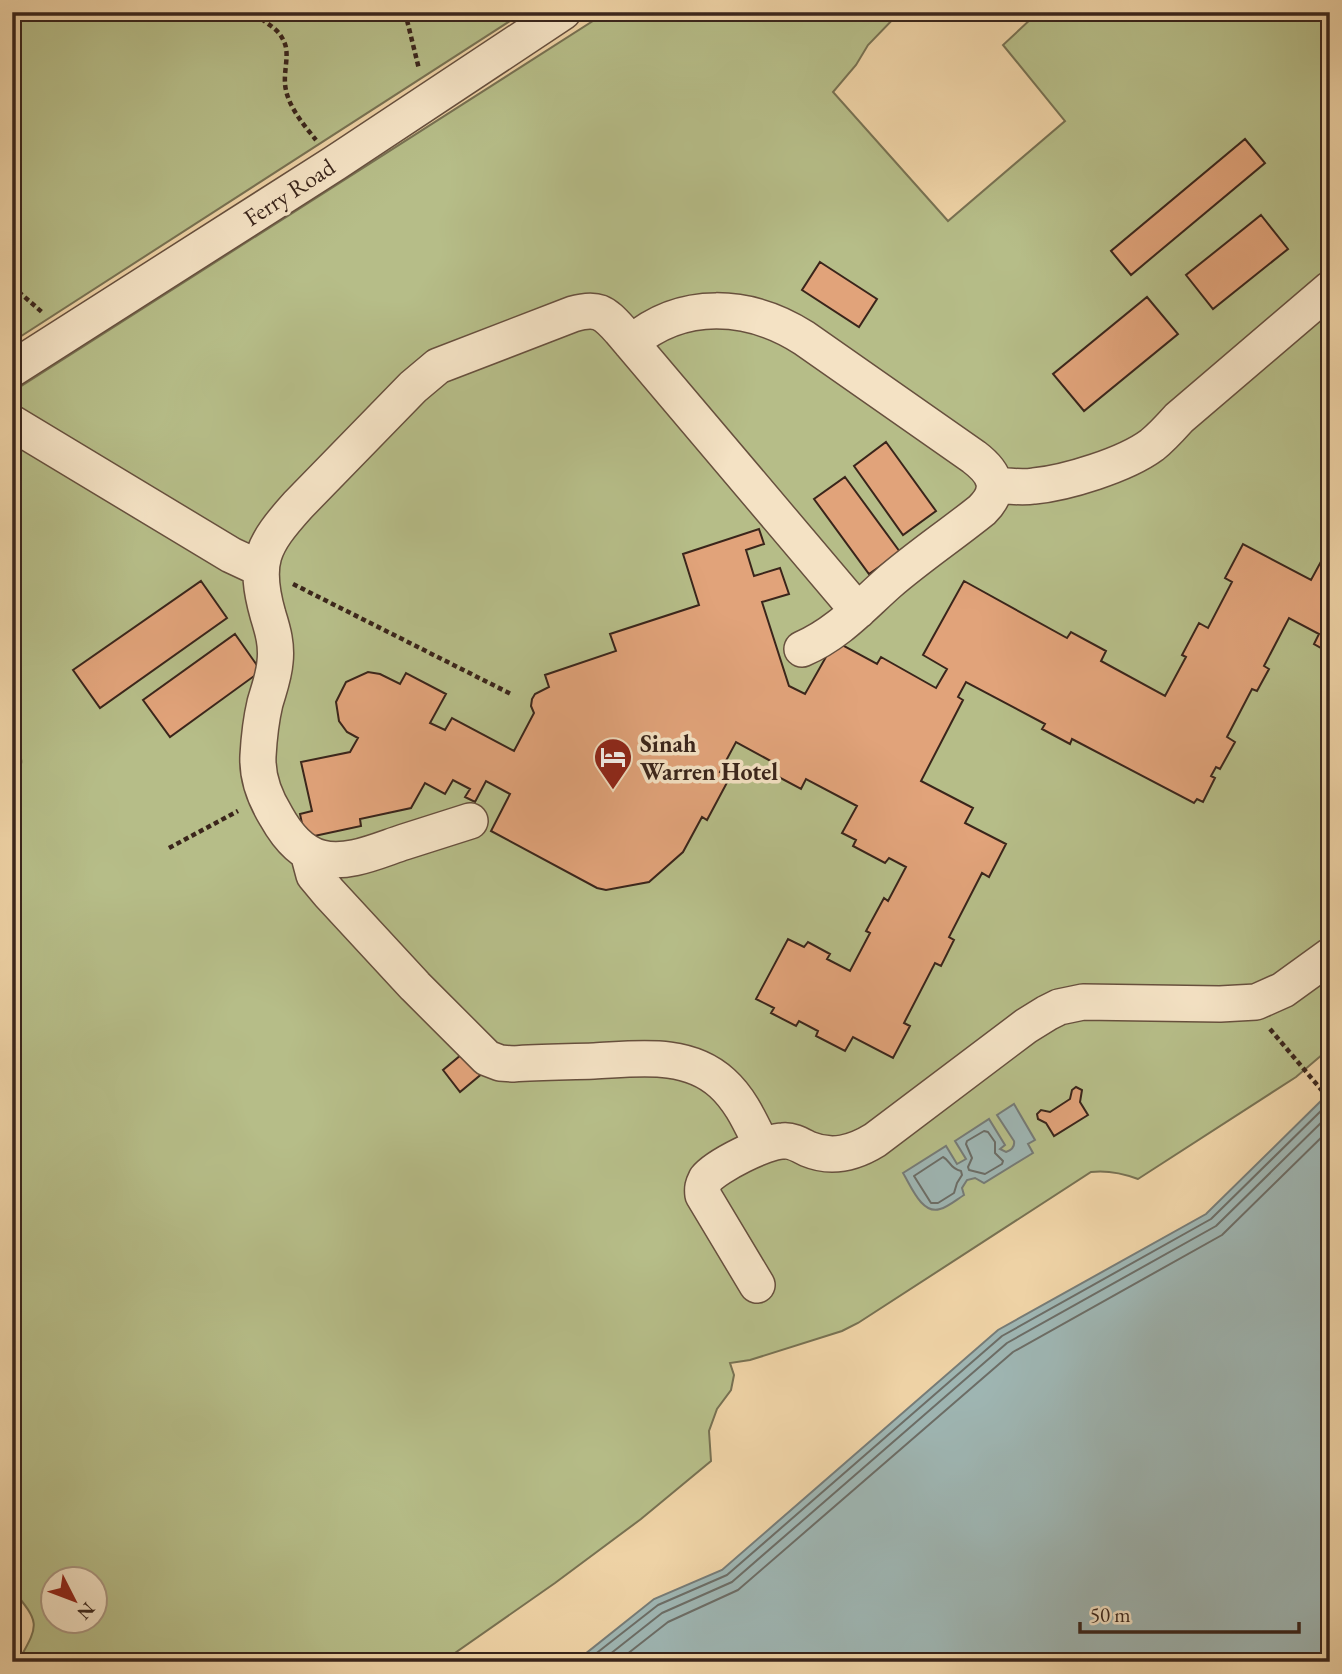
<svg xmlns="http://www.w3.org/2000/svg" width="1342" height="1674" font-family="'EB Garamond',serif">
<rect width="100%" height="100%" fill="#eed2a5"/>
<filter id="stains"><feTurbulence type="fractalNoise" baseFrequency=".00286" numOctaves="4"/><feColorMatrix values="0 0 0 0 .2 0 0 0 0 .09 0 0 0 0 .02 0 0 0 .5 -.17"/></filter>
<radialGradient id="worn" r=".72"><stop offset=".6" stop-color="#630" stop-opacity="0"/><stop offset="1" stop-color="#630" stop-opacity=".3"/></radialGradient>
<path fill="#b6bd88" stroke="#787152" stroke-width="2" fill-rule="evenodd" d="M12,12H524L12,342Z
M607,12H900L868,45L856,65L833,92L948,221L1065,121L1003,45L1032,18L1027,12H1330V1048L1296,1077L1138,1179C1122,1173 1108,1170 1091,1172L858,1323L842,1331L750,1360L730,1363L734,1375L731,1390L717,1409L709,1431L711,1461L641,1519L555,1583L442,1662H18C39,1624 41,1624 12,1589V779C25,767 24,755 12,743V392ZM52,1580H94V1622H52Z"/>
<path fill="#9eb5b2" stroke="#767b76" stroke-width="2" d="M1330,1092V1662H564L585,1654L654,1599L722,1570L998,1330L1206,1214Z
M1014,1104L1035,1140L1028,1144L1033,1153L984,1183L975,1178L967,1180L962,1188L964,1195C956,1200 948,1207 940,1209C922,1215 911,1186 903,1173L946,1146L957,1164L966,1159L955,1141L989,1119L1005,1145L1000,1149L1006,1152C1012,1150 1015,1147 1014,1141L997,1115Z"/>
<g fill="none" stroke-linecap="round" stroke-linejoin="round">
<path stroke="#6c6d66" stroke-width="2" d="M984,1131L988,1132L995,1142V1153L1003,1161L1002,1164L985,1174L969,1170L968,1167L972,1158L966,1144L967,1141Z
M943,1157C951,1161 949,1168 961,1171L962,1175L957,1183L954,1193L938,1203H931L914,1176Z
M583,1662L589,1659L658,1605L727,1575L1002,1336L1211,1219L1330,1102
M600,1662L662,1613L732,1582L1007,1343L1216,1226L1330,1114
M617,1662L668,1622L738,1590L1013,1352L1222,1235L1330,1129"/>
</g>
<path fill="#e1a37a" stroke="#3a251b" stroke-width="2" d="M1245,139L1265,163L1131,275L1111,251Z
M1261,215L1288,249L1213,309L1186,275Z
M820,262L877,299L859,327L802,290Z
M1147,297L1178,334L1084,411L1053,374Z
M886,442L936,511L903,535L854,466Z
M845,477L900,552L869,574L814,499Z
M759,529L764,544L746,550L754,576L780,568L789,594L762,602L789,686L805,694L835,641L877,664L881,657L936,688L947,669L923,655L964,581L1067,638L1071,632L1106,651L1101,661L1165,696L1186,657L1182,655L1199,623L1208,628L1232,582L1225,578L1243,544L1311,580L1330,545V653L1314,644L1319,634L1289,618L1264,666L1269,669L1257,691L1252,689L1227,737L1235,742L1220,769L1216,767L1211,776L1215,778L1203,802L1197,799L1194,803L1072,739L1070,744L1042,729L1045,724L966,682L958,697L963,700L921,781L973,808L965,823L1006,844L989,877L982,873L949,937L954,940L941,966L935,963L904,1023L910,1026L893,1058L853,1037L845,1051L816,1036L818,1031L799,1021L796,1026L771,1013L774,1008L756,999L788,939L804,947L808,942L830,954L827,959L850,971L870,933L866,931L884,898L888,901L906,867L889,858L885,863L853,846L856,840L842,833L857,806L806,779L801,789L773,774L778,765L736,742L720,772L730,777L707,820L702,817L683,852L649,882L606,890L597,888L491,831L510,794L486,781L475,802L465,797L470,789L453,780L445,794L425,783L411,808L360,819L361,826L305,838L300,814L312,811L301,762L350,752L358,738L347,732L339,721L336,702L346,682L368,672L380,674L400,684L406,673L446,694L430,723L445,730L452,718L514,751L534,713L531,706L532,699L535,694L549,687L545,675L616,651L610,634L699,605L683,554Z
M201,581L227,618L100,708L73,670Z
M235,634L261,671L170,737L143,700Z
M467,1050L484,1072L460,1092L443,1070Z
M1076,1087L1082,1090L1080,1102L1088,1115L1054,1136L1046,1123L1038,1119L1037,1114L1041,1110L1050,1112L1070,1099L1072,1090Z"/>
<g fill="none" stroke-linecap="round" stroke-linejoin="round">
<defs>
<path id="minor" d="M631,343C682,299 749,303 804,338L974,457C995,473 1003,489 982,510C951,535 918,557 888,583C860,608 837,634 802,649
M12,369L335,163L563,12
M12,423L231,555L261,569
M995,485C1008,486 1021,488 1034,486C1066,483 1125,465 1152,445C1162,437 1170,428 1179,418L1330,289
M470,821C448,828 426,835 404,842C379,850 348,865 321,858C301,853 286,834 276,816C265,798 257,777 258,756C259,738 261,720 265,703C269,689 274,676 275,662C277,645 273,631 268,615C253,562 262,545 298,505L413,387L438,366L573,314C597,307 604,312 620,330L858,611
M311,855L310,860L314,875L329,893L415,986L487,1058L500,1063L513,1064C540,1062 567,1062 594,1061C637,1059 687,1051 722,1083C741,1100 751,1124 762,1146
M757,1285L703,1195C702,1188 703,1185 706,1179C716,1166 766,1141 783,1141C792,1140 800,1145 808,1149C832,1159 854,1153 875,1140L1026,1026L1047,1013L1059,1007L1083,1002L1220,1004L1256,1002L1283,990L1330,956"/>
</defs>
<use href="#minor" stroke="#67503e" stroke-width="38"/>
<path stroke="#3a251b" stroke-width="4.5" stroke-dasharray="5 3.5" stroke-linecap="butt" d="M256,12C265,26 278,25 285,44C289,55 284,71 285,83C286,104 303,124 316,140
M405,12L419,69
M12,19L38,12
M12,286L43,313
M293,584L513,695
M169,848L238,811
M1270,1029L1330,1100"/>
<use href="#minor" stroke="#f4e2c4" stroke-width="35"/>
</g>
<defs>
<symbol id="hotel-pin" viewBox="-11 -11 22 30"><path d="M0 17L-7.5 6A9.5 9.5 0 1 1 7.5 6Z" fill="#8f2418" stroke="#f4e2c4"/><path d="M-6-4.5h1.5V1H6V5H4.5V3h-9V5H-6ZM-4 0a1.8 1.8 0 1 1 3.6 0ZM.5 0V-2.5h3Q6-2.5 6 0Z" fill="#fff"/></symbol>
</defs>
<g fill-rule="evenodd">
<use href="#hotel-pin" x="591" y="735" width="44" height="60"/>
</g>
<g text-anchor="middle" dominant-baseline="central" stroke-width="7" stroke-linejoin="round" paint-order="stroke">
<g font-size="24" fill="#3a251b" stroke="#f4e2c4">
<text transform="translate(289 192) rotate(-33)">Ferry Road</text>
</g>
<g font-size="24" font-weight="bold" fill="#3a251b" stroke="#f4e2c4" text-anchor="start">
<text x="640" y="743">Sinah<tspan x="640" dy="28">Warren Hotel</tspan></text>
</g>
</g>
<rect width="1342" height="1674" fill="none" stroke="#eed2a5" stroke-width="42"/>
<rect x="14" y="14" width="1314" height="1646" fill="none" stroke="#3a251b" stroke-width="3.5"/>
<rect x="21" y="21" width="1300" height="1632" fill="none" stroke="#3a251b" stroke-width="2"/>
<g transform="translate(74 1600) rotate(132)"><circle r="33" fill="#f4e2c4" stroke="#aa9680" stroke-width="2"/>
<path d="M0-5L12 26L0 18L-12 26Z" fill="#8f2418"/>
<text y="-10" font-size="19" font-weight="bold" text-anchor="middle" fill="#3a251b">N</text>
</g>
<path d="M1080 1622v10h219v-10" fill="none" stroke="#3a251b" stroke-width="3.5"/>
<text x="1090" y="1622" font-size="21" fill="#3a251b" stroke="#f4e2c4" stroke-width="5" paint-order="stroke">50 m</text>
<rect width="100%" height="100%" filter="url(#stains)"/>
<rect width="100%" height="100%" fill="url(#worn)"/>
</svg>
